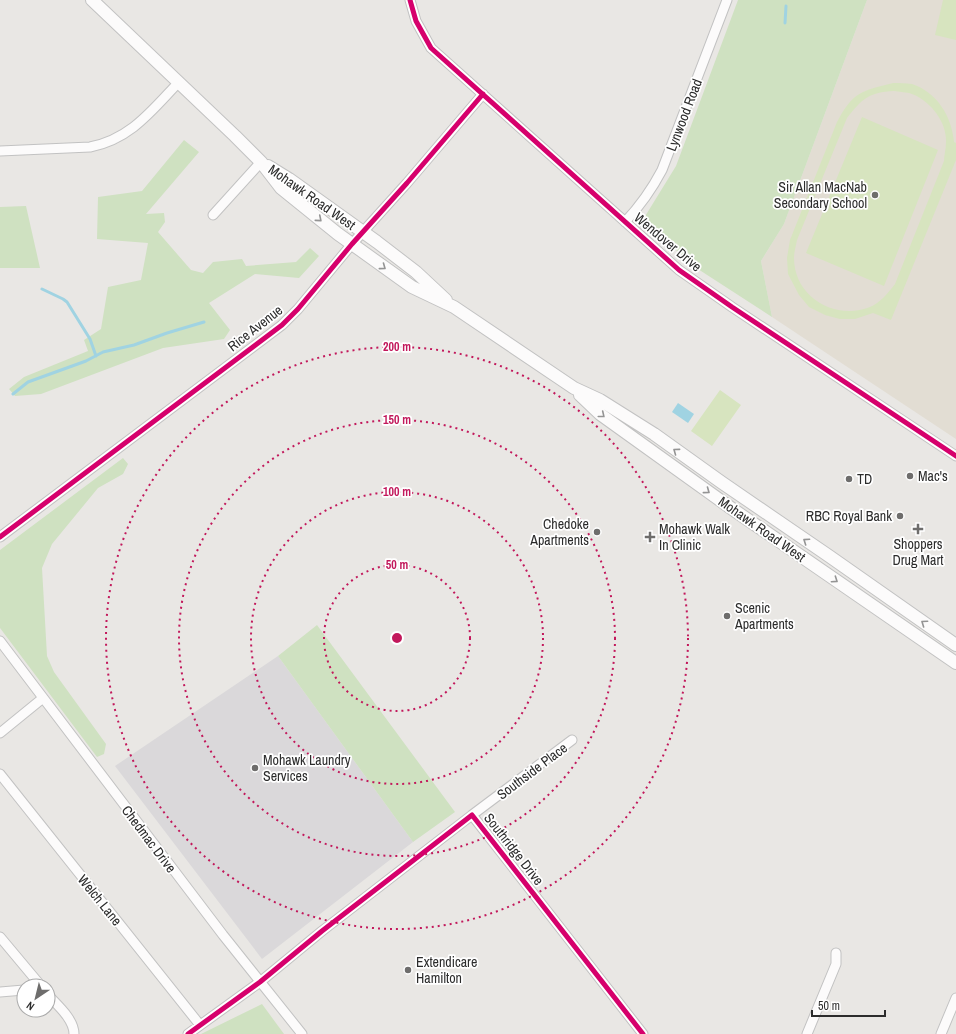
<svg xmlns="http://www.w3.org/2000/svg" width="956" height="1034" font-family="'Archivo Narrow',sans-serif">
<rect width="100%" height="100%" fill="#e9e7e4"/>
<path fill="#dad8da" d="M278,656L413,842L262,959L115,766Z"/>
<path fill="#e2ddd3" d="M867,0H956V439L772,317L761,261L784,224Z"/>
<path fill="#cfe1c1" d="M738,0H867L784,224L761,261L772,317L701,271L646,225L644,218L676,166Z
M184,140L199,152L146,214L164,213L165,222L158,232L191,270L203,273L213,262L242,259L246,266L296,262L310,248L319,256L299,278L255,274L209,303L230,330L224,339L163,348L41,394L15,396L9,389L24,377L88,351L84,340L101,329L108,287L141,280L148,243L97,239L98,197L142,191Z
M26,206L40,268H0V207Z
M123,458L128,464L123,474L98,488L52,544L42,568L47,656L54,672L106,744L104,754L97,757L0,628V550Z
M317,625L455,812L413,842L278,656Z
M262,1004L284,1034H201Z"/>
<path fill="#d7e4bf" fill-rule="evenodd" d="M943,0H956V40L935,35Z
M893,83C899,83 906,83 912,84C937,92 952,117 954,142L956,143V160L891,320L873,313L855,319H840L825,315L809,307L799,295L788,274L787,258L790,240L837,122C853,92 861,91 893,83ZM894,91C899,92 904,92 909,93C929,99 947,121 946,142C946,149 944,155 944,161L895,284C888,293 880,303 870,307C835,321 794,297 794,258C794,252 796,246 797,240L847,118C862,99 869,92 894,91Z
M862,117L938,150L884,286L806,253Z
M720,390L741,405L712,446L691,431Z"/>
<path fill="#a0d3e2" d="M678,403L694,414L688,423L672,412Z"/>
<g fill="none" stroke-linecap="round" stroke-linejoin="round">
<path stroke="#a0d3e2" stroke-width="3" d="M785,23L786,6
M42,289L63,299L67,302L90,339L96,356
M13,394L28,382L86,361L103,352L134,345L167,333L204,322"/>
<defs>
<path id="street" d="M410,0L416,21L431,48L679,270L732,307L956,456
M0,151L90,147C131,139 152,110 179,82
M213,215L261,162
M625,222C640,206 652,189 662,170L727,0
M0,537L282,325L298,309L352,244L407,183L483,94
M0,641L223,935L302,1034
M0,733L43,698
M0,774L200,1025
M472,815L572,740
M0,937L41,986
M0,992L24,990
M48,995C57,1005 74,1019 74,1034
M188,1034L260,982L322,931L472,815L643,1034
M807,1034L836,964V953
M941,1034L956,998"/>
<path id="secondary" d="M92,0L235,136L261,162L281,188L338,234L412,287L454,307L574,388L600,400L654,434L721,482L829,556L956,645
M268,166L289,179L377,242L416,272L446,300
M580,395L600,414L731,508L956,663"/>
</defs>
<use href="#street" stroke="#c2c2c2" stroke-width="11"/>
<use href="#secondary" stroke="#c2c2c2" stroke-width="14"/>
<use href="#street" stroke="#fcfbfb" stroke-width="9"/>
<use href="#secondary" stroke="#fcfbfb" stroke-width="12"/>
<defs>
<path id="cycleway" d="M410,0L416,21L431,48L679,270L732,307L956,456
M0,537L282,325L298,309L352,244L407,183L483,94
M188,1034L260,982L322,931L472,815L643,1034"/>
</defs>
<use href="#cycleway" stroke="#fff" stroke-width="8"/>
<use href="#cycleway" stroke="#d6006c" stroke-width="5"/>
</g>
<defs><path id="oneway-chevron" d="M-2-3.5L2.5 0L-2 3.5" fill="none" stroke-width="1.6" stroke-linecap="round" stroke-linejoin="round"/></defs>
<g stroke="#949494">
<use href="#oneway-chevron" transform="translate(319 219) rotate(40)"/>
<use href="#oneway-chevron" transform="translate(383 267) rotate(36)"/>
<use href="#oneway-chevron" transform="translate(602 415) rotate(39)"/>
<use href="#oneway-chevron" transform="translate(676 451) rotate(-144)"/>
<use href="#oneway-chevron" transform="translate(707 491) rotate(36)"/>
<use href="#oneway-chevron" transform="translate(806 541) rotate(-146)"/>
<use href="#oneway-chevron" transform="translate(835 580) rotate(34)"/>
<use href="#oneway-chevron" transform="translate(924 623) rotate(-145)"/>
</g>
<g fill="none" stroke="#c2185b" stroke-width="2" stroke-dasharray="2 4">
<circle cx="397" cy="638" r="73"/>
<circle cx="397" cy="638" r="146"/>
<circle cx="397" cy="638" r="218"/>
<circle cx="397" cy="638" r="291"/>
</g>
<g fill="#6e6d6c" stroke="#fff" stroke-width="1.5">
<circle cx="875" cy="195" r="4"/>
<circle cx="910" cy="476" r="4"/>
<circle cx="849" cy="479" r="4"/>
<circle cx="900" cy="516" r="4"/>
<path d="M916 523h4v4h4v4h-4v4h-4v-4h-4v-4h4z"/>
<circle cx="597" cy="532" r="4"/>
<path d="M648 531h4v4h4v4h-4v4h-4v-4h-4v-4h4z"/>
<circle cx="727" cy="616" r="4"/>
<circle cx="255" cy="768" r="4"/>
<circle cx="408" cy="970" r="4"/>
</g>
<g text-anchor="middle" dominant-baseline="central" stroke-width="3.5" stroke-linejoin="round" paint-order="stroke">
<g font-size="14" fill="#2c2c2c" stroke="#fff">
<text transform="translate(684 115) rotate(-69)">Lynwood Road</text>
<text transform="translate(312 197) rotate(35)">Mohawk Road West</text>
<text transform="translate(668 242) rotate(40)">Wendover Drive</text>
<text transform="translate(255 328) rotate(-38)">Rice Avenue</text>
<text transform="translate(762 529) rotate(35)">Mohawk Road West</text>
<text transform="translate(532 771) rotate(-37)">Southside Place</text>
<text transform="translate(149 839) rotate(53)">Chedmac Drive</text>
<text transform="translate(514 849) rotate(52)">Southridge Drive</text>
<text transform="translate(100 900) rotate(51)">Welch Lane</text>
</g>
<g font-size="14" fill="#2c2c2c" stroke="#fff" text-anchor="start">
<text x="867" y="187" text-anchor="end">Sir Allan MacNab<tspan x="867" dy="16">Secondary School</tspan></text>
<text x="918" y="476">Mac's</text>
<text x="857" y="479">TD</text>
<text x="892" y="516" text-anchor="end">RBC Royal Bank</text>
<text x="589" y="524" text-anchor="end">Chedoke<tspan x="589" dy="16">Apartments</tspan></text>
<text x="659" y="529">Mohawk Walk<tspan x="659" dy="16">In Clinic</tspan></text>
<text x="918" y="544" text-anchor="middle">Shoppers<tspan x="918" dy="16">Drug Mart</tspan></text>
<text x="735" y="608">Scenic<tspan x="735" dy="16">Apartments</tspan></text>
<text x="263" y="760">Mohawk Laundry<tspan x="263" dy="16">Services</tspan></text>
<text x="416" y="962">Extendicare<tspan x="416" dy="16">Hamilton</tspan></text>
</g>
</g>
<circle cx="397" cy="638" r="6" fill="#c2185b" stroke="#fff" stroke-width="2"/>
<g font-size="12" text-anchor="middle" font-weight="bold" fill="#c2185b" stroke="#fff" stroke-width="3.5" stroke-linejoin="round" paint-order="stroke">
<text x="397" y="351">200 m</text>
<text x="397" y="424">150 m</text>
<text x="397" y="496">100 m</text>
<text x="397" y="569">50 m</text>
</g>
<g transform="translate(36 998) rotate(215)"><circle r="19" fill="#ffffff" stroke="#ababab"/>
<path d="M0-3L7 15L0 10L-7 15Z" fill="#6e6d6c"/>
<text y="-6" font-size="11" font-weight="bold" text-anchor="middle" fill="#2c2c2c">N</text>
</g>
<path d="M812 1010v6h73v-6" fill="none" stroke="#2c2c2c" stroke-width="2"/>
<text x="818" y="1010" font-size="12" fill="#2c2c2c" stroke="#ffffff" stroke-width="3" paint-order="stroke">50 m</text>
</svg>
